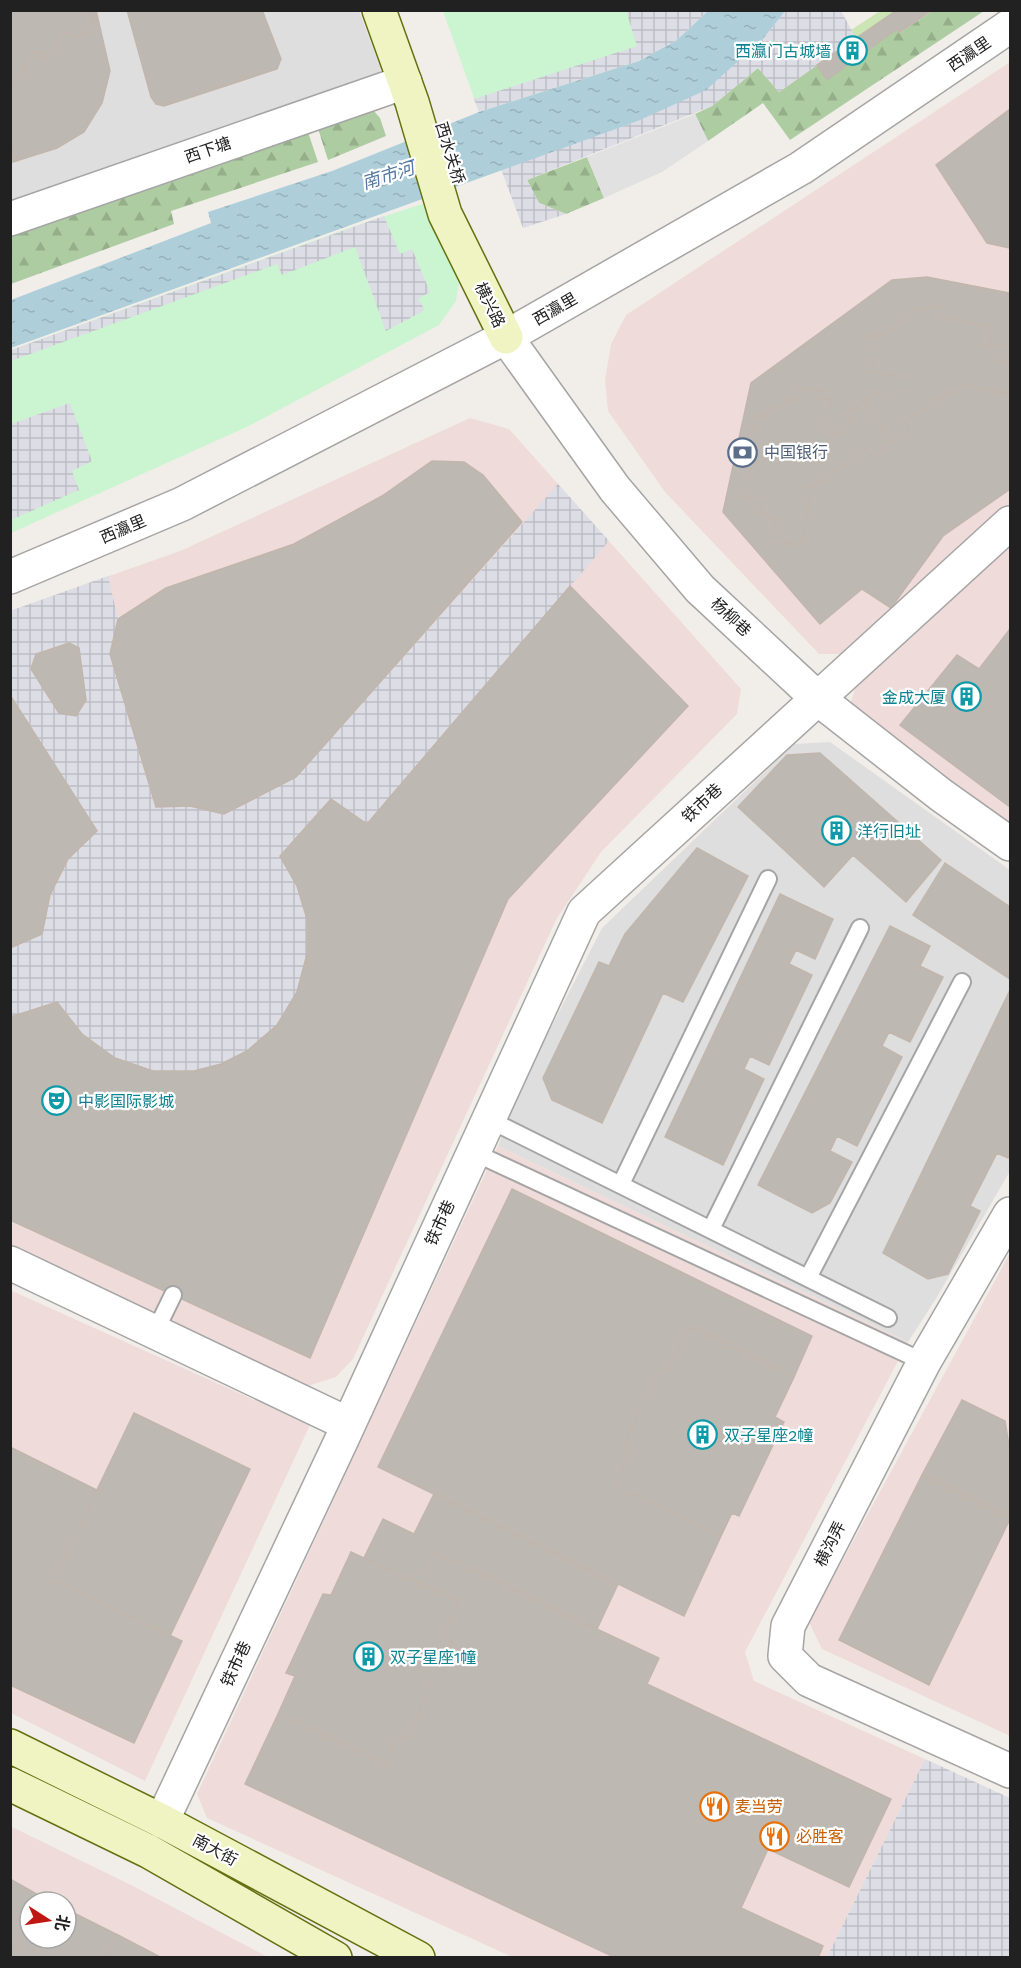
<svg xmlns="http://www.w3.org/2000/svg" width="1021" height="1968" font-family="'Work Sans','Noto Sans SC',sans-serif">
<defs>
<pattern id="grass-tufts" width="24" height="20" patternUnits="userSpaceOnUse" patternTransform="scale(1.5)"><rect width="24" height="20" fill="#cbe5b4"/><path d="M3 7l-1-3M5 7V3M7 7l1-3M15 17l-1-3M17 17v-4M19 17l1-3" fill="none" stroke="#aec49a"/></pattern>
<pattern id="forest-firs" width="22" height="20" patternUnits="userSpaceOnUse" patternTransform="scale(1.5)"><rect width="22" height="20" fill="#adcca2"/><path d="M5 1l3.5 6h-7zM16 11l3.5 6h-7z" fill="#95af8b"/></pattern>
<pattern id="plaza-grid" width="8" height="8" patternUnits="userSpaceOnUse" patternTransform="scale(1.5)"><rect width="8" height="8" fill="#dddde6"/><path d="M0 4h8M4 0v8" fill="none" stroke="#bdbdc5"/></pattern>
<pattern id="water-ripples" width="26" height="14" patternUnits="userSpaceOnUse" patternTransform="scale(1.5)"><rect width="26" height="14" fill="#aecfda"/><path d="M2 4q2-2 4 0t4 0M15 11q2-2 4 0t4 0" fill="none" stroke="#95b1bb"/></pattern>
</defs>
<rect width="100%" height="100%" fill="#f1eee9"/>
<path fill="#dfdede" d="M10,11H359L381,69L376,81L11,204Z
M830,742L1010,870V1171L937,1297L908,1342L498,1146L520,1088L602,928L794,744Z"/>
<path fill="#efdcda" fill-rule="evenodd" d="M1010,62V508L842,654H819L665,492L608,411L605,380L611,344L626,315Z
M470,418L509,429L741,689L737,714L601,852L556,920L353,1359L336,1377L308,1386L11,1249L10,611L180,551Z
M1010,540V824L849,709L857,682Z
M498,1146L908,1342L745,1652L754,1681L925,1759L827,1957H512L207,1818L197,1794Z
M1010,1253V1736L822,1649L809,1622Z
M10,1290L310,1425L145,1781L11,1713Z
M10,1826L131,1885L268,1957H11ZM30,1902H66V1938H30Z"/>
<path fill="url(#grass-tufts)" d="M880,11H897L856,38L851,30Z"/>
<path fill="url(#forest-firs)" d="M932,11H984L790,140L763,103L708,141L695,114L712,106L758,68L779,92L817,65L827,80L897,29L900,33Z
M373,110L380,118L386,136L328,160L314,116Z
M304,120L318,162L171,211L174,224L11,284V234Z
M587,157L604,198L566,214L539,203L527,180Z"/>
<path fill="#cbf5d0" d="M443,11H708L677,40L479,112Z
M425,203L459,283L456,301L439,325L249,426L11,533V350L349,228Z"/>
<path fill="#e1e1e1" d="M695,114L708,141L662,172L604,198L587,157Z"/>
<path fill="url(#plaza-grid)" fill-rule="evenodd" d="M626,11H708L677,40L639,61L479,112L474,99L637,46Z
M785,11H841L856,38L779,92L758,68L712,106L527,180L539,203L566,214L523,228L501,169L638,121L763,39Z
M384,216L400,254L412,249L430,292L418,299L425,310L386,331L355,247L282,275L277,264L11,361V350Z
M70,403L92,461L72,471L79,490L11,520V424Z
M558,484L609,541L367,824L331,799L280,856L297,886L307,919V954L297,992L277,1025L247,1051L221,1064L194,1071H153L115,1058L82,1034L57,1002L11,1017V948L42,934L50,895L68,859L96,831L11,695L10,611L108,576L118,619L110,654L155,806H190L224,814L296,777ZM69,643L79,648L86,700L76,716L59,712L31,669L36,654Z
M925,1759L1010,1798V1957H827Z"/>
<path fill="url(#water-ripples)" d="M708,11H785L763,39L706,90L638,121L11,348V300L211,223L208,212L332,171L479,112L639,61L677,40Z"/>
<path fill="#beb8b2" stroke="#c1b6ac" stroke-width="1.5" d="M10,10H93L94,16L90,29L80,36L71,37L64,32L48,58L35,51L10,91Z
M93,10H96L110,71L102,103L84,132L57,148L13,162L10,91L35,51L48,58L64,32L71,37L80,36L90,29Z
M127,10H262L281,59L277,69L164,106L156,104L151,97Z
M897,10H932L899,33L897,29L827,80L817,65Z
M1010,109V248L987,243L936,165Z
M927,277L1010,293V489L943,536L891,608L862,589L820,624L723,512L751,383L892,280Z
M926,306L942,308L941,317L993,327L989,345L1004,347L1001,362L1010,364V394L960,384L905,422L910,429L891,443L863,401L880,390L886,399L906,385L900,376L872,372L874,359L867,360L873,335L880,337L920,308L925,310Z
M798,387L822,391L819,397L832,400L825,427L832,436L851,423L845,414L863,401L891,443L871,457L866,449L812,487L801,545L772,540L776,518L761,514L763,500L746,497L756,444L747,443L750,427L755,428V422L796,395Z
M432,461L464,462L483,475L522,522L296,777L224,814L190,806L156,807L110,654L118,619L166,588L294,544L382,496Z
M570,586L688,706L508,899L310,1358L10,1220V1017L57,1002L82,1034L115,1058L153,1071H194L221,1064L247,1051L277,1025L297,992L307,954V919L297,886L280,856L331,799L367,824Z
M1010,629V807L900,725L957,655L979,669Z
M69,643L79,648L86,700L76,716L59,713L31,669L36,654Z
M10,695L97,831L68,859L50,895L42,934L10,948Z
M820,753L941,860L906,902L853,855L824,887L738,807L787,755Z
M697,848L748,876L683,1002L663,993L602,1123L552,1100L543,1078L599,962L609,966L625,934Z
M945,863L1010,907V979L913,915Z
M780,894L833,919L815,959L796,950L789,964L812,975L769,1065L750,1056L744,1069L764,1079L723,1165L665,1137Z
M890,926L930,946L920,966L943,977L910,1042L889,1032L882,1046L902,1057L857,1146L837,1136L830,1151L852,1162L830,1203L812,1213L758,1185Z
M1010,990V1152L1008,1158L997,1153L970,1206L980,1211L948,1274L928,1279L883,1253Z
M512,1189L812,1336L794,1377L689,1327L668,1371L661,1367L623,1447L631,1451L615,1485L721,1536L684,1616L378,1467Z
M689,1327L794,1377L775,1417L784,1422L739,1516L732,1513L721,1536L615,1485L631,1451L623,1447L661,1367L668,1371Z
M962,1400L1005,1421L1010,1451V1519L922,1475Z
M134,1413L250,1469L170,1636L54,1579Z
M10,1447L97,1490L54,1579L182,1641L134,1743L10,1685Z
M922,1475L1010,1519L929,1685L839,1640Z
M434,1494L618,1584L597,1629L435,1553L420,1584L364,1558L383,1519L414,1534Z
M351,1552L458,1602L443,1636L452,1641L406,1739L398,1735L384,1765L278,1714L295,1676L286,1673L323,1594L331,1595Z
M435,1553L659,1658L647,1684L891,1799L849,1887L768,1849L741,1908L823,1946L818,1958H616L245,1784L278,1714L384,1765L398,1735L406,1739L452,1641L443,1636L458,1602L420,1584Z
M10,1879L42,1897L39,1902H30V1921L11,1958Z
M42,1897L53,1902H39Z
M66,1909L116,1934L104,1958H11L30,1921V1938H66Z
M116,1934L162,1958H104Z"/>
<g fill="none" stroke-linecap="round" stroke-linejoin="round">
<defs>
<path id="lane" d="M488,1119L888,1318
M473,1152L924,1362
M621,1184L768,879
M711,1229L860,928
M809,1276L962,982
M155,1332L173,1295"/>
<path id="street" d="M10,219L405,82
M506,337L615,489L700,589L817,698L941,795L1010,844
M10,577L182,504L506,337L801,168L1010,26
M1010,1214L924,1362L788,1626L785,1656L809,1680L1010,1771
M10,1263L348,1424
M162,1821L342,1439L584,912L1010,523"/>
<path id="secondary" d="M379,10L412,102L445,214L506,337
M10,1746L162,1821L418,1958
M10,1784L148,1851L335,1958"/>
</defs>
<use href="#lane" stroke="#a5a5a5" stroke-width="20"/>
<use href="#street" stroke="#a5a5a5" stroke-width="36"/>
<use href="#secondary" stroke="#637110" stroke-width="36"/>
<use href="#lane" stroke="#fff" stroke-width="16"/>
<use href="#street" stroke="#fff" stroke-width="33"/>
<use href="#secondary" stroke="#f0f4c3" stroke-width="33"/>
</g>
<defs>
<symbol id="building-ring" viewBox="-11 -11 22 22"><circle r="9.5" fill="#fff" stroke="#0f9aa8" stroke-width="1.5"/><path d="M-4-6H4V6H1V3H-1V6H-4ZM-2.5-4.3h1.7v1.8h-1.7ZM.8-4.3h1.7v1.8H.8ZM-2.5-1h1.7V.8h-1.7ZM.8-1h1.7V.8H.8Z" fill="#0f9aa8"/></symbol>
<symbol id="bank-ring" viewBox="-11 -11 22 22"><circle r="9.5" fill="#fff" stroke="#5c6f8a" stroke-width="1.5"/><path d="M-6-4H6V4H-6ZM0-2.3a2.3 2.3 0 1 0 0 4.6a2.3 2.3 0 1 0 0-4.6Z" fill="#5c6f8a"/></symbol>
<symbol id="theatre-ring" viewBox="-11 -11 22 22"><circle r="9.5" fill="#fff" stroke="#0f9aa8" stroke-width="1.5"/><path d="M-5-5.5Q0-4 5-5.5V0Q5 5 0 6Q-5 5-5 0ZM-3.3-2.5H-1v1.5H-3.3ZM1-2.5H3.3v1.5H1ZM-2.8 1Q0 5.5 2.8 1Z" fill="#0f9aa8"/></symbol>
<symbol id="restaurant-ring" viewBox="-11 -11 22 22"><circle r="9.5" fill="#fff" stroke="#e8710a" stroke-width="1.5"/><path d="M-5-6h1v4h1v-4h1v4h1v-4h1v5L-1.5 .5V6h-2V.5L-5-1ZM5-6V6H3V1.5H1.5Q1.5-4 5-6Z" fill="#e8710a"/></symbol>
</defs>
<g fill-rule="evenodd">
<use href="#building-ring" x="836" y="34" width="33" height="33"/>
<use href="#bank-ring" x="726" y="436" width="33" height="33"/>
<use href="#building-ring" x="950" y="680" width="33" height="33"/>
<use href="#building-ring" x="820" y="814" width="33" height="33"/>
<use href="#theatre-ring" x="40" y="1084" width="33" height="33"/>
<use href="#building-ring" x="686" y="1418" width="33" height="33"/>
<use href="#building-ring" x="352" y="1640" width="33" height="33"/>
<use href="#restaurant-ring" x="698" y="1790" width="33" height="33"/>
<use href="#restaurant-ring" x="758" y="1820" width="33" height="33"/>
</g>
<g text-anchor="middle" dominant-baseline="central" stroke-width="4.5" stroke-linejoin="round" paint-order="stroke">
<g font-size="16" fill="#0d838f" stroke="#fff" text-anchor="start">
<text x="831" y="51" text-anchor="end">西瀛门古城墙</text>
<text x="946" y="697" text-anchor="end">金成大厦</text>
<text x="857" y="831">洋行旧址</text>
<text x="78" y="1101">中影国际影城</text>
<text x="724" y="1435">双子星座2幢</text>
<text x="390" y="1657">双子星座1幢</text>
</g>
<g font-size="16" fill="#212121" stroke="#fff">
<text transform="translate(969 54) rotate(-34)">西瀛里</text>
<text transform="translate(208 150) rotate(-19)">西下塘</text>
<text transform="translate(450 153) rotate(73)">西水关桥</text>
<text transform="translate(490 305) rotate(64)">横兴路</text>
<text transform="translate(555 309) rotate(-30)">西瀛里</text>
<text transform="translate(123 529) rotate(-23)">西瀛里</text>
<text transform="translate(731 617) rotate(43)">杨柳巷</text>
<text transform="translate(702 803) rotate(-43)">铁市巷</text>
<text transform="translate(440 1223) rotate(-65)">铁市巷</text>
<text transform="translate(830 1544) rotate(-63)">横沟弄</text>
<text transform="translate(236 1664) rotate(-65)">铁市巷</text>
<text transform="translate(215 1850) rotate(28)">南大街</text>
</g>
<g font-size="16" fill="#4e5e75" stroke="#fff" text-anchor="start">
<text x="764" y="452">中国银行</text>
</g>
<g font-size="16" fill="#c56008" stroke="#fff" text-anchor="start">
<text x="735" y="1806">麦当劳</text>
<text x="796" y="1836">必胜客</text>
</g>
<g font-size="18" font-style="italic" fill="#5378a1" stroke="#fff">
<text transform="translate(388 175) rotate(-18)">南市河</text>
</g>
</g>
<rect width="1021" height="1968" fill="none" stroke="#212121" stroke-width="24"/>
<g transform="translate(48 1920) rotate(102)"><circle r="28" fill="#ffffff" stroke="#a6a6a6" stroke-width="1.5"/>
<path d="M0-4.5L10 22L0 15L-10 22Z" fill="#bf1813"/>
<text y="-9" font-size="16" font-weight="bold" text-anchor="middle" fill="#212121">北</text>
</g>
</svg>
